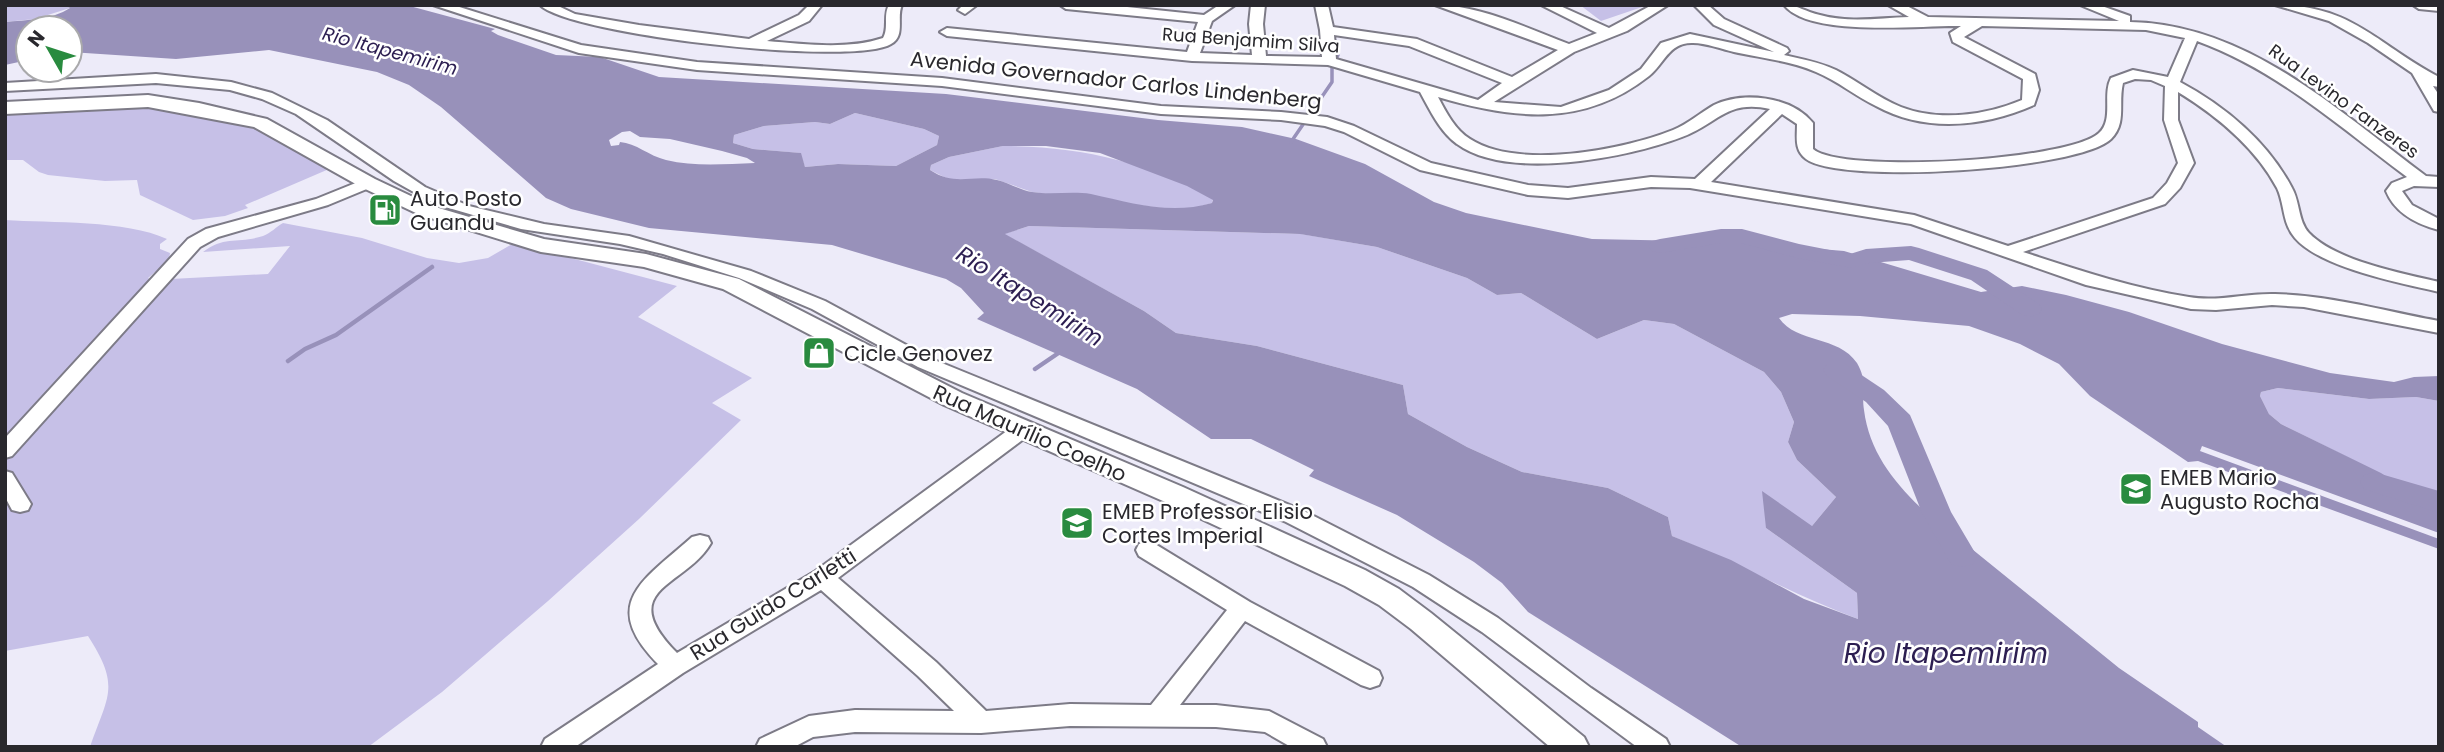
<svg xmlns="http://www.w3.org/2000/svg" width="2444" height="752" font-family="Poppins,sans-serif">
<rect width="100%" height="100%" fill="#edebf9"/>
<path fill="#c6c0e7" d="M5,5H64L70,8L35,19L5,22Z
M1580,5H1648L1601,21Z
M150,105L224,120L264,132L329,169L245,205L248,208L225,216L193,220L140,195L137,180L105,181L48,175L39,172L23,160H5V111Z
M855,113L924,129L939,136L937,145L896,166L838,164L805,167L800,153L753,149L733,143L734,135L764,126L815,122L830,124Z
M1003,146C1077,146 1148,161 1213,199L1212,203L1194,208L1170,209L1032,192L995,179L950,180L930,170L931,165L949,157Z
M5,220C51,223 126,220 167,239L160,244V249L170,253L169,260L148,278L152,280L268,274L290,246L203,252C225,235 239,244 263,236C271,233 276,227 283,223L362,238L427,258L459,263L488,258L514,243L677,286L638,317L752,378L712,403L741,420L639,519L548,601L442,692L368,747H90C108,695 121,687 88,636L5,651Z
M1029,226L1301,234L1377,247L1467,278L1497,295L1521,293L1597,339L1644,320L1674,324L1764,372L1781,392L1794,422L1788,442L1797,460L1836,497L1812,526L1766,528L1857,593L1858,619C1794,595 1735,562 1672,536L1668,517L1608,488L1522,472L1467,447L1408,414L1403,385L1257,346L1176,333L1144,311L1004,234Z
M2278,388L2369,399L2416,397L2439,401V501L2411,493L2381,474L2281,424L2269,414L2260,396L2261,392Z"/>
<path fill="#9891ba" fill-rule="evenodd" d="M64,5H406L495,29L491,31L498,35L556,55L600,57L659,77L946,94L1158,120L1242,127L1296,139L1365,164L1434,202L1466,213L1592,239L1737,242L1844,251L1981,292L2022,286L2066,295L2129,312L2222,344L2330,373L2394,382L2414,377L2439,376V401L2416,397L2369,399L2278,388L2261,392L2260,396L2269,414L2281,424L2381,473L2411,493L2439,501V533L2202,446L2200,451L2439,539V549L2198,461L2188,462L2090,396L2059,364L2020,344L1969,326L1860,316L1792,314L1779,318C1797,344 1838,335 1857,363C1868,382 1861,391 1864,410C1869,450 1892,480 1920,507L2119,668L2198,722V727L2227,747H1742L1528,612L1502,583L1474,562L1397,515L1309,476L1314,470L1251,439H1211L1137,389L977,319L984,313L961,288L946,279L832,245L649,228L571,209L546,198L441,107L409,85L377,72L269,50L176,59L70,52V28H28V60L5,65V22C26,20 52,20 70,8ZM855,113L924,129L939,136L937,145L896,166L838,164L805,167L801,153L753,149L733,143L734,135L764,126L815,122L830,124ZM630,131L640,137L670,139L722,151L747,158L755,163C725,164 695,167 666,160C649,156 636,143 620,142L619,145L611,146L609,140L622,132ZM1003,146H1046L1100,153L1187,186L1213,200L1212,203C1170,215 1132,203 1091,194C1072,191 1052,195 1032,192C1020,190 1009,183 997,180C972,174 956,187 930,170L931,165L949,157ZM1029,226L1300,234L1377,247L1467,278L1497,295L1521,293L1597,339L1644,320L1674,324L1764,372L1781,392L1794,422L1788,442L1797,460L1836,497L1812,526L1762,491L1766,528L1857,593L1858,619L1804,599L1731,560L1672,536L1668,517L1608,488L1522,472L1467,447L1408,414L1403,385L1257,346L1176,333L1144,311L1005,234Z"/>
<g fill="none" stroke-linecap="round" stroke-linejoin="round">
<path stroke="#9891ba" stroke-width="3.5" d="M1291,142L1332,82V67L1338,55L1333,33"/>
<path stroke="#9891ba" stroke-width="4.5" d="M288,361L305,349L336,335L432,267
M1035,369L1060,352"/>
<path fill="#9891ba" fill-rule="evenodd" d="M1721,229H1742L1799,244L1850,254L1866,249L1911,246L1919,248L1987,270L2039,304L2042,309L2039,314L2030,317L2021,314L1971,280L1909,260L1869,263L1852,268L1797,258L1741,243H1721L1660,253L1652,251L1648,246L1652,241L1660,239Z
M1836,361L1845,364L1884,390L1910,415L1951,512L1977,556L1973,564L1962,567L1951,564L1922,513L1888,426L1866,402L1827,376L1823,370L1827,364Z
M2374,472L2439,491V513L2364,489L2360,482L2364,475Z"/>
<defs>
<path id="minor" d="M433,5H453L581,45L697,62L942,78L1161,106L1281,112L1327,117L1354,126L1431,163L1528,185L1568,188L1651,177L1695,179L1770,109C1727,99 1717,124 1682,137C1628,158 1507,181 1457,144C1440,132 1430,110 1420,92L1328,65L1192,61L947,36L940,32L947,28L1187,52L1198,22L1066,9L1060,5H1108L1204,15L1219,5H1235L1212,21L1200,53L1252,55L1249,24L1251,5H1265L1263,24L1266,56L1322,57L1320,30L1315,5H1328L1333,27L1417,39L1512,77L1558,50L1435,5C1481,5 1526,28 1569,44L1597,33L1541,5H1558L1609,28L1652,5H1668L1627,31L1574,52L1494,102L1561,107L1609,90L1641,69L1661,43L1690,34L1774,52L1714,25L1694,5H1708L1724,19L1787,48L1789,51L1784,55C1802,59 1819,62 1836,70C1858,81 1878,98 1901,107C1940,122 1986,115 2022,100L2023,79L1953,42L1950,33L1961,26C1920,25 1810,38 1784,5C1798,5 1806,12 1820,15C1848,23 1880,18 1909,17L1888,5H1905L1928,17L2119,21L2080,5H2099L2130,16V22C2247,24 2337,110 2426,176L2439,177V187L2414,186L2402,191L2412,205L2439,219V230C2416,224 2395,213 2386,191L2392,183L2407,177C2340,127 2277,70 2197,41L2180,82C2225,106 2268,142 2292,188C2300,202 2298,221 2309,233C2336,261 2401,273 2439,282V292C2401,283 2321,268 2295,238C2282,223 2285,205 2277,188C2255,147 2217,116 2178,92V120L2194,163L2180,188L2165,204L2023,252C2078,270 2132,288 2189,297C2218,302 2246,293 2275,294C2329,295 2385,311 2439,321V333L2304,307L2272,305L2216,310L2191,309L2086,285L1911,224L1690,188L1651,187L1568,198L1528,195L1420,170L1344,132L1325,126L1281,120L1161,114L942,86L697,70L579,53ZM1982,26L2146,30L2185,38L2168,77L2133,70L2111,78C2102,95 2114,119 2099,133C2069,161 1842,174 1813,149V123C1791,96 1743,91 1714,105C1700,113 1688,124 1673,130C1623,150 1518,170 1470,139C1455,130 1446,112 1438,97C1513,119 1583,128 1649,76C1664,64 1669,42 1693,43C1706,43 1721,49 1734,52C1761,58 1791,61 1816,72C1838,81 1855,96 1876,106C1925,133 1984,127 2034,105L2039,90L2035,74L1964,37ZM1334,35L1409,46L1502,83L1478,100L1336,59ZM2135,79L2151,80L2165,86L2164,120L2178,163L2167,183L2153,198L2008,246L1914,215L1711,182L1782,114L1797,124C1797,137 1794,150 1806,159C1841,185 2079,170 2111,139C2127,123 2118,104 2123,83Z
M540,5H556L575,14L639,25L749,39L799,15L809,5H822L809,21L767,41C804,44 847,50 883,38C889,28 883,15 889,5H902C896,17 906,36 891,44C853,67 571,35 540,5Z
M963,5H977L965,14L958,10Z
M2275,5C2353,5 2376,44 2439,77V87L2433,86L2439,95V112L2434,111L2412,73L2368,43L2329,21Z
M2413,5H2439V11L2419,9Z
M156,74L231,82L272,93L327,120L425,187L469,206L544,224L629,236L751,271L825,301L932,359L1302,510L1429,575L1498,618L1591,688L1666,739L1670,747H1637L1482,632L1413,587L1286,522L918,367L812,309L739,278L663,254L620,244L521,229L435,204L394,181L296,114L262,99L230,90L156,83L5,91V83Z
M368,178L374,180L376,183L374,186L328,205L218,237L200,247L12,456L5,458V438L188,239L206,229L316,199Z
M1022,423L1029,425L1032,430L1029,435L838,578L936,662L986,711L1070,704L1151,705L1227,610L1139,556L1136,550L1139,544L1147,542L1155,544L1250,602L1379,671L1382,678L1379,685L1370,688L1361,685L1245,621L1180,705H1216L1269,711L1323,739L1327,747H1291L1265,732L1216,727L1070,726L981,733L855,732L813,737L794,747H756L760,739L809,716L855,710L954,711L918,676L821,590L683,673L575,747H541L545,739L658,664C598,603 644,580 692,537L700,535L708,537L711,543C686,587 613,588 677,653L814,572L1015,425Z
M5,471L12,473L31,504L28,510L20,512L12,510L5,497Z"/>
<path id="major" d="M148,95L199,103L267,119L375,179L432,206L544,239L646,254L739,279L962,393L1183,487L1365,570L1399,589L1431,613L1584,737L1589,747H1550L1411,629L1379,605L1345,586L1163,501L944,405L723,289L644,267L541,252L418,214L361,187L254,127L148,107L5,114V102Z"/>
</defs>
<use href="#minor" stroke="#7d7b87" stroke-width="4"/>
<use href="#major" stroke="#7d7b87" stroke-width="4"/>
<use href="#minor" fill="#fff" fill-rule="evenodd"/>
<use href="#major" fill="#fff" fill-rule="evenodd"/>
</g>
<defs>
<symbol id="fuel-square" viewBox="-11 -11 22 22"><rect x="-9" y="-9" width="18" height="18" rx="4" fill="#298b3f" stroke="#fff"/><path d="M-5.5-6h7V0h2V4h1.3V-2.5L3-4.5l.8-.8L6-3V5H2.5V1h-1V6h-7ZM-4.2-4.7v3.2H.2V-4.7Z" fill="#fff"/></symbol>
<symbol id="shop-square" viewBox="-11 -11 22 22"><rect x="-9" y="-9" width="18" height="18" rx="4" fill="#298b3f" stroke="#fff"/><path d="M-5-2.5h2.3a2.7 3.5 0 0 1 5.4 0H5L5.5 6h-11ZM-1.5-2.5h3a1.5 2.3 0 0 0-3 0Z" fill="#fff"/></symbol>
<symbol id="school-square" viewBox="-11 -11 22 22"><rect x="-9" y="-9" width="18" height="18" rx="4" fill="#298b3f" stroke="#fff"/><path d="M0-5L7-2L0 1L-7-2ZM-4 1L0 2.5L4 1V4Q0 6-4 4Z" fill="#fff"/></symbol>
</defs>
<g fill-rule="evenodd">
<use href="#fuel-square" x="366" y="191" width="38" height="38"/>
<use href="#shop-square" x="800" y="334" width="38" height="38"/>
<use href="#school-square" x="2117" y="470" width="38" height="38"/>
<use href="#school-square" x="1058" y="504" width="38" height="38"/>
</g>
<g text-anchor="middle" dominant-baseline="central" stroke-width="5" stroke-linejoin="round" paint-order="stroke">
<g font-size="18" fill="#29282d" stroke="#fff">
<text transform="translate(1251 40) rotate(4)">Rua Benjamim Silva</text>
<text transform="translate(2344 101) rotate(36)">Rua Levino Fanzeres</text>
</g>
<g font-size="19" font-style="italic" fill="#2c1e51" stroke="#fff">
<text transform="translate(390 51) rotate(15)">Rio Itapemirim</text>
</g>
<g font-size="21" fill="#29282d" stroke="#fff">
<text transform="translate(1116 80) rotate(6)">Avenida Governador Carlos Lindenberg</text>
<text transform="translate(1030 433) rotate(24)">Rua Maurílio Coelho</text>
<text transform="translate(773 604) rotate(-32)">Rua Guido Carletti</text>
</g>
<g font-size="21" fill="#29282d" stroke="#fff" text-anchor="start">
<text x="410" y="198">Auto Posto<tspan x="410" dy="24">Guandu</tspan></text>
<text x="844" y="353">Cicle Genovez</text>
<text x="2160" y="477">EMEB Mario<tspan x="2160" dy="24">Augusto Rocha</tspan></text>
<text x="1102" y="511">EMEB Professor Elisio<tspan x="1102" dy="24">Cortes Imperial</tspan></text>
</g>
<g font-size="23" font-style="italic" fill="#2c1e51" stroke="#fff">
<text transform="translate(1030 296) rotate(32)">Rio Itapemirim</text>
</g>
<g font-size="28" font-style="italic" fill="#2c1e51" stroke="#fff">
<text x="1946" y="653">Rio Itapemirim</text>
</g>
</g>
<rect width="2444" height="752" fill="none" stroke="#29282d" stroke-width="14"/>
<g transform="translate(49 49) rotate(309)"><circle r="33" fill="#ffffff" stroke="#a9a9ab" stroke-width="2"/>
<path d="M0-5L12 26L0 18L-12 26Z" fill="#298b3f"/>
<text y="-10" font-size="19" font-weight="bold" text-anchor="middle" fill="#29282d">N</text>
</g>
</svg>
